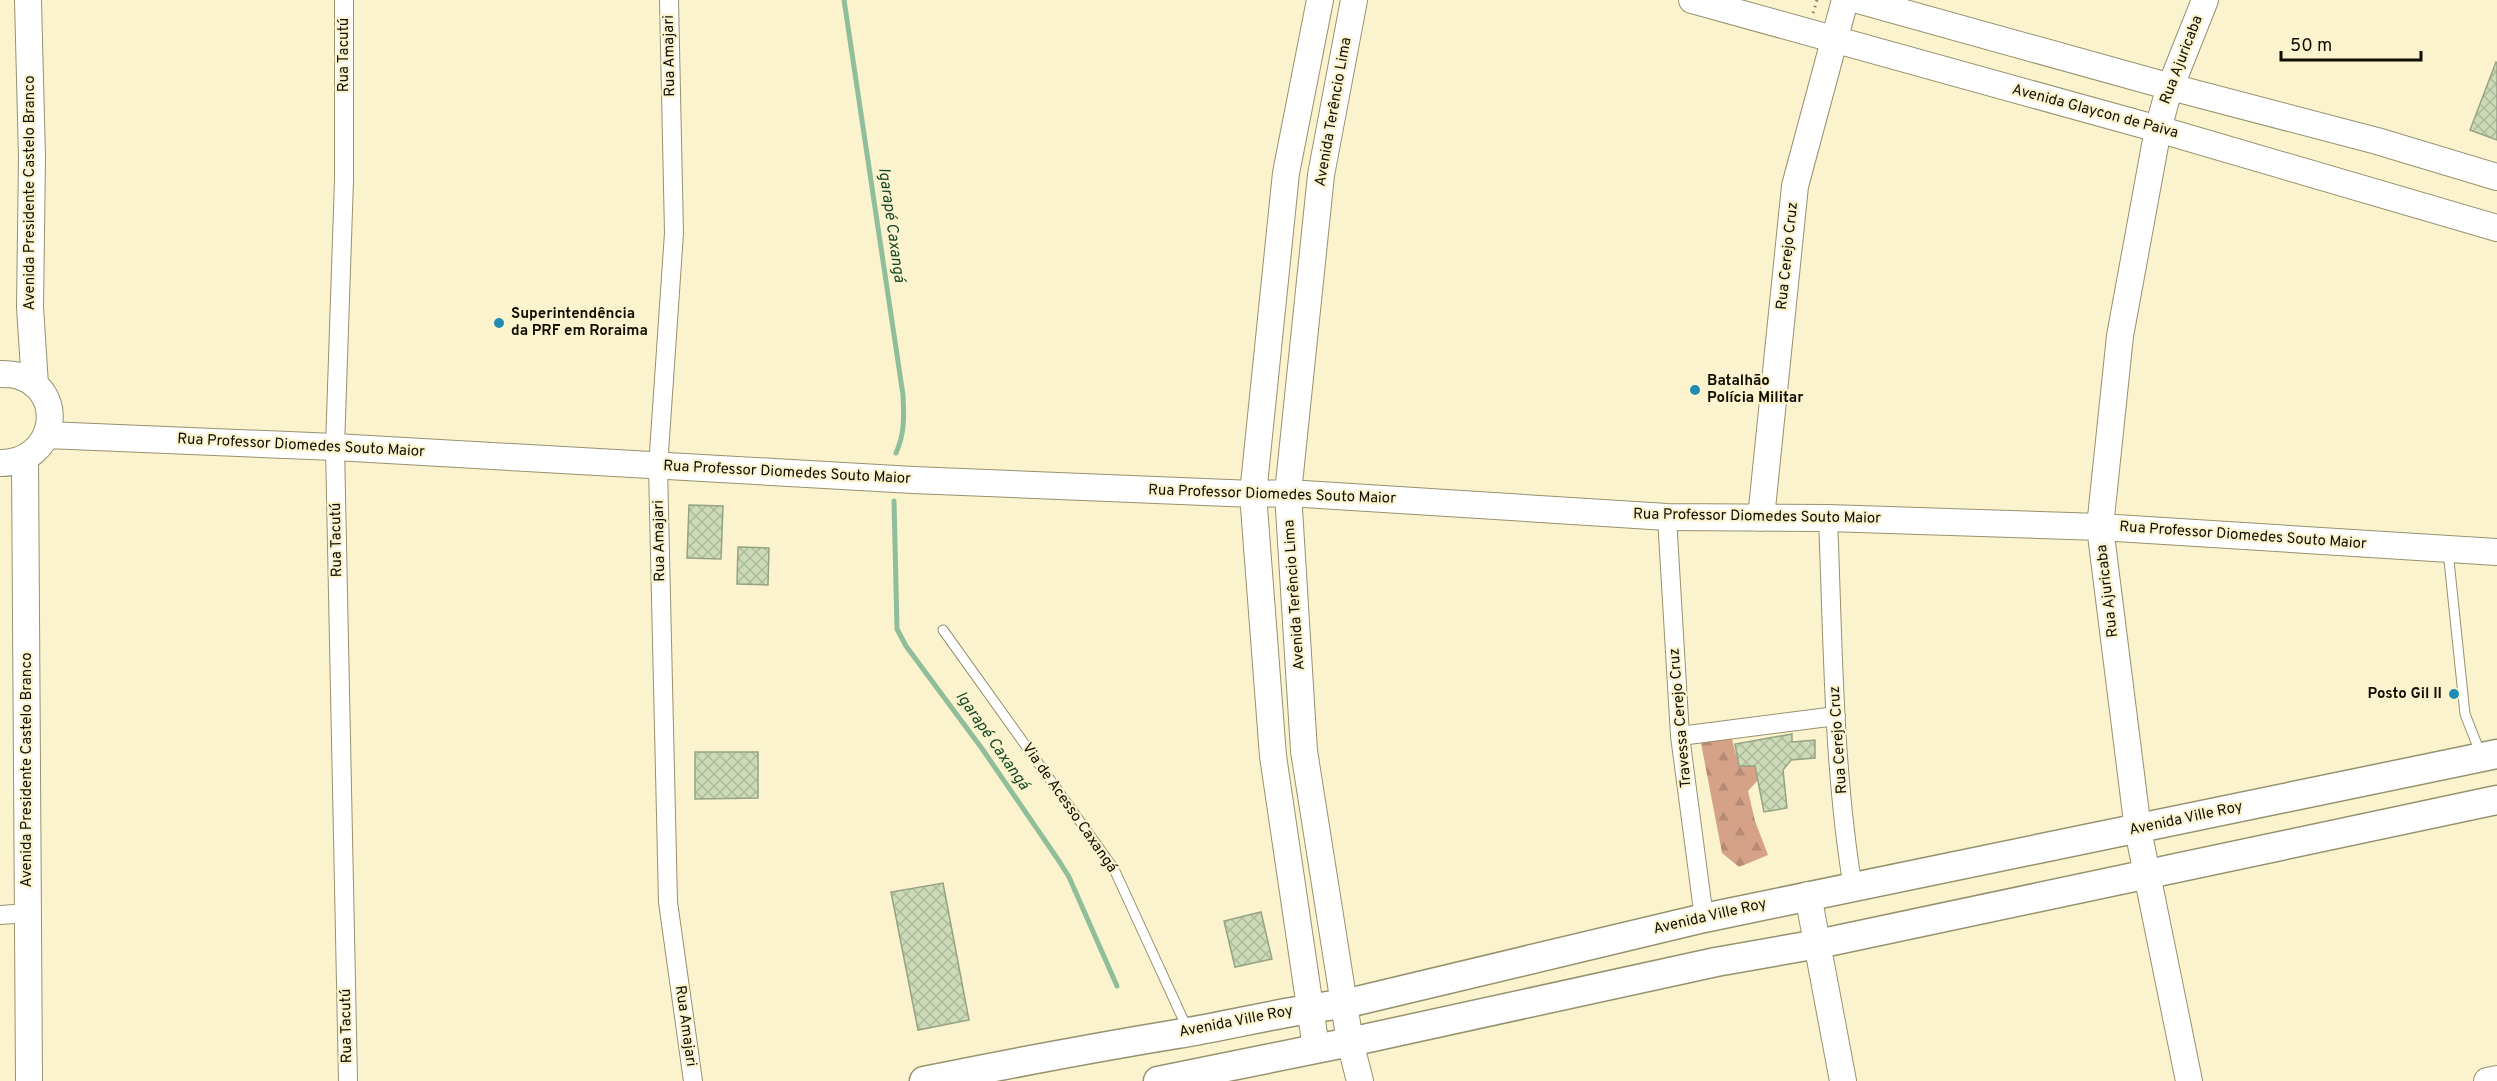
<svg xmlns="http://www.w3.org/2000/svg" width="2497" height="1081" font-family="Overpass,sans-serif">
<defs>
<pattern id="forest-firs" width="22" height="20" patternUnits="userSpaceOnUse" patternTransform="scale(1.5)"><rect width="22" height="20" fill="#d5a288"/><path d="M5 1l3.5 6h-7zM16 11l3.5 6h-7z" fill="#b68a74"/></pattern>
<pattern id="building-cross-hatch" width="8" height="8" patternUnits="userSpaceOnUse" patternTransform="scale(1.5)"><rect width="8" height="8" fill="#ccdab7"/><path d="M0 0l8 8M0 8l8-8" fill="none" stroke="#aeba9c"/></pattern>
</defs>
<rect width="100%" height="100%" fill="#faf3ce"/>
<path fill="url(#forest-firs)" d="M1732,739L1739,766H1755L1758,780L1748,791L1755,821L1768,855L1739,867L1722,853L1701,743Z"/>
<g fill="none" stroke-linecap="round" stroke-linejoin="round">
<path stroke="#90be9a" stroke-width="5" d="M844,0L903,395C904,416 905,433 896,453
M894,501L897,629L906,646L983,750L1059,861L1069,877L1117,986"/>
</g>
<path fill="url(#building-cross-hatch)" stroke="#96a382" stroke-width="1.5" d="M2496,62L2497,63V140L2470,130Z
M689,505L723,506L721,559L687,558Z
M738,547L769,548L768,585L737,584Z
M1792,734V742L1815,740V758L1791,760L1783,770L1787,808L1764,812L1755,766H1739L1735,744Z
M695,752H758V798L695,799Z
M943,883L969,1020L918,1030L891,892Z
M1261,912L1272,959L1235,967L1224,921Z"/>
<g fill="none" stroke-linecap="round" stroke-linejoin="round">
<defs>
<path id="lane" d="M2448,551L2465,714L2481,755
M943,630L1114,869L1188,1030"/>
<path id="street" d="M344,0V180L335,447L348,1081
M669,0L674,233L658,467L668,902L693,1081
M1667,517L1680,736L1704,918
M1828,518C1833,640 1833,769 1853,888
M1680,736L1836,716
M0,915L28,913"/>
<path id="secondary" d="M28,0L32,158L30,307L35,385
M1354,0L1321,175L1288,493L1304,751L1350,1042L1360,1081
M1692,0L2158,129L2497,228
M1858,0L2171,87L2377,141L2497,177
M0,374C6,374 13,374 19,376C68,392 56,463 0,463
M47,435L335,447L913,480L1253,494L1288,493L1667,517L1828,518L2100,527L2497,552
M25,459L29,1081
M1761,518L1795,186L1845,0
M1808,895L1843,1081
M1316,1048L1273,756L1253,494L1286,173L1320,0
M2189,1081L2138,830L2100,527L2120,336L2158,129L2168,93L2205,0
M2487,1081L2497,1079"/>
<path id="primary" d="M924,1081C1008,1064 1092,1048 1177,1034C1233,1025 1288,1010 1344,1004L1704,918L2497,754
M1158,1081L1350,1042L1716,962L1818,944L2497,800"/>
</defs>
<use href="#lane" stroke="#97916e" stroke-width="11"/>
<use href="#street" stroke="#97916e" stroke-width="20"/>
<use href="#secondary" stroke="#97916e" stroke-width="28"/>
<use href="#primary" stroke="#97916e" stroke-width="31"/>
<path stroke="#827d66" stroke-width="3" stroke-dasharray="1.5 4.5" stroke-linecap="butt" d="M1813,13L1817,0"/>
<use href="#lane" stroke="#fff" stroke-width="9"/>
<use href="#street" stroke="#fff" stroke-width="18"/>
<use href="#secondary" stroke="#fff" stroke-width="26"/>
<use href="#primary" stroke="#fff" stroke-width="28"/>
</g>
<g fill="#218cb3" stroke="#faf3ce" stroke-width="2">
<circle cx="499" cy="323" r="6"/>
<circle cx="1695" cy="390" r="6"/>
<circle cx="2454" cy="694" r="6"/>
</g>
<g text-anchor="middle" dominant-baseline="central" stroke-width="4.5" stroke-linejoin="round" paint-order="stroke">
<g font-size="15" fill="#110f04" stroke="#faf3ce">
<text transform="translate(344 55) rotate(-90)">Rua Tacutú</text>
<text transform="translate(670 56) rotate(-91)">Rua Amajari</text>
<text transform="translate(2182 60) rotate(-69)">Rua Ajuricaba</text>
<text transform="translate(1334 112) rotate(-80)">Avenida Terêncio Lima</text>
<text transform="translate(2095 112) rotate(15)">Avenida Glaycon de Paiva</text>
<text transform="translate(30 193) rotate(-90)">Avenida Presidente Castelo Branco</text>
<text transform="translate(1788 256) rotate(-84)">Rua Cerejo Cruz</text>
<text transform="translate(301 446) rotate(3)">Rua Professor Diomedes Souto Maior</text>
<text transform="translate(787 473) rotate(3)">Rua Professor Diomedes Souto Maior</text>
<text transform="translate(1272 495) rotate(2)">Rua Professor Diomedes Souto Maior</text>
<text transform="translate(1757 517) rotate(1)">Rua Professor Diomedes Souto Maior</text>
<text transform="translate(2243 536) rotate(4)">Rua Professor Diomedes Souto Maior</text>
<text transform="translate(337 540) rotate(-91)">Rua Tacutú</text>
<text transform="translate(660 541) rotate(-91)">Rua Amajari</text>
<text transform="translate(2108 591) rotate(-97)">Rua Ajuricaba</text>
<text transform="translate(1295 595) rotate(-94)">Avenida Terêncio Lima</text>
<text transform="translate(1681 718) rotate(-95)">Travessa Cerejo Cruz</text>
<text transform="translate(1839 740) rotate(-94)">Rua Cerejo Cruz</text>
<text transform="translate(27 770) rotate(-90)">Avenida Presidente Castelo Branco</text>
<text transform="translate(1069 808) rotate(55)">Via de Acesso Caxangá</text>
<text transform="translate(2186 819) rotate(-12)">Avenida Ville Roy</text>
<text transform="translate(1710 917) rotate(-13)">Avenida Ville Roy</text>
<text transform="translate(1236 1022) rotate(-11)">Avenida Ville Roy</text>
<text transform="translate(347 1026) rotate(-91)">Rua Tacutú</text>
<text transform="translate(685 1026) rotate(82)">Rua Amajari</text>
</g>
<g font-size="15" font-weight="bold" fill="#110f04" stroke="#faf3ce" text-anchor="start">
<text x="511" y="314">Superintendência<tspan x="511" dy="17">da PRF em Roraima</tspan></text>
<text x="1707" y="381">Batalhão<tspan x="1707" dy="17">Polícia Militar</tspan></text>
<text x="2442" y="694" text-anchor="end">Posto Gil II</text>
</g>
<g font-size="16" font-style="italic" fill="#154825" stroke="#faf3ce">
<text transform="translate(891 225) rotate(82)">Igarapé Caxangá</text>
<text transform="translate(992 741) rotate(55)">Igarapé Caxangá</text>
</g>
</g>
<path d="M2281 51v9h140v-9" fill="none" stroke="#110f04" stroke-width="3"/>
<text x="2290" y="51" font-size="18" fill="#110f04" stroke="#faf3ce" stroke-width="4.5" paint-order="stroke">50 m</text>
</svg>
